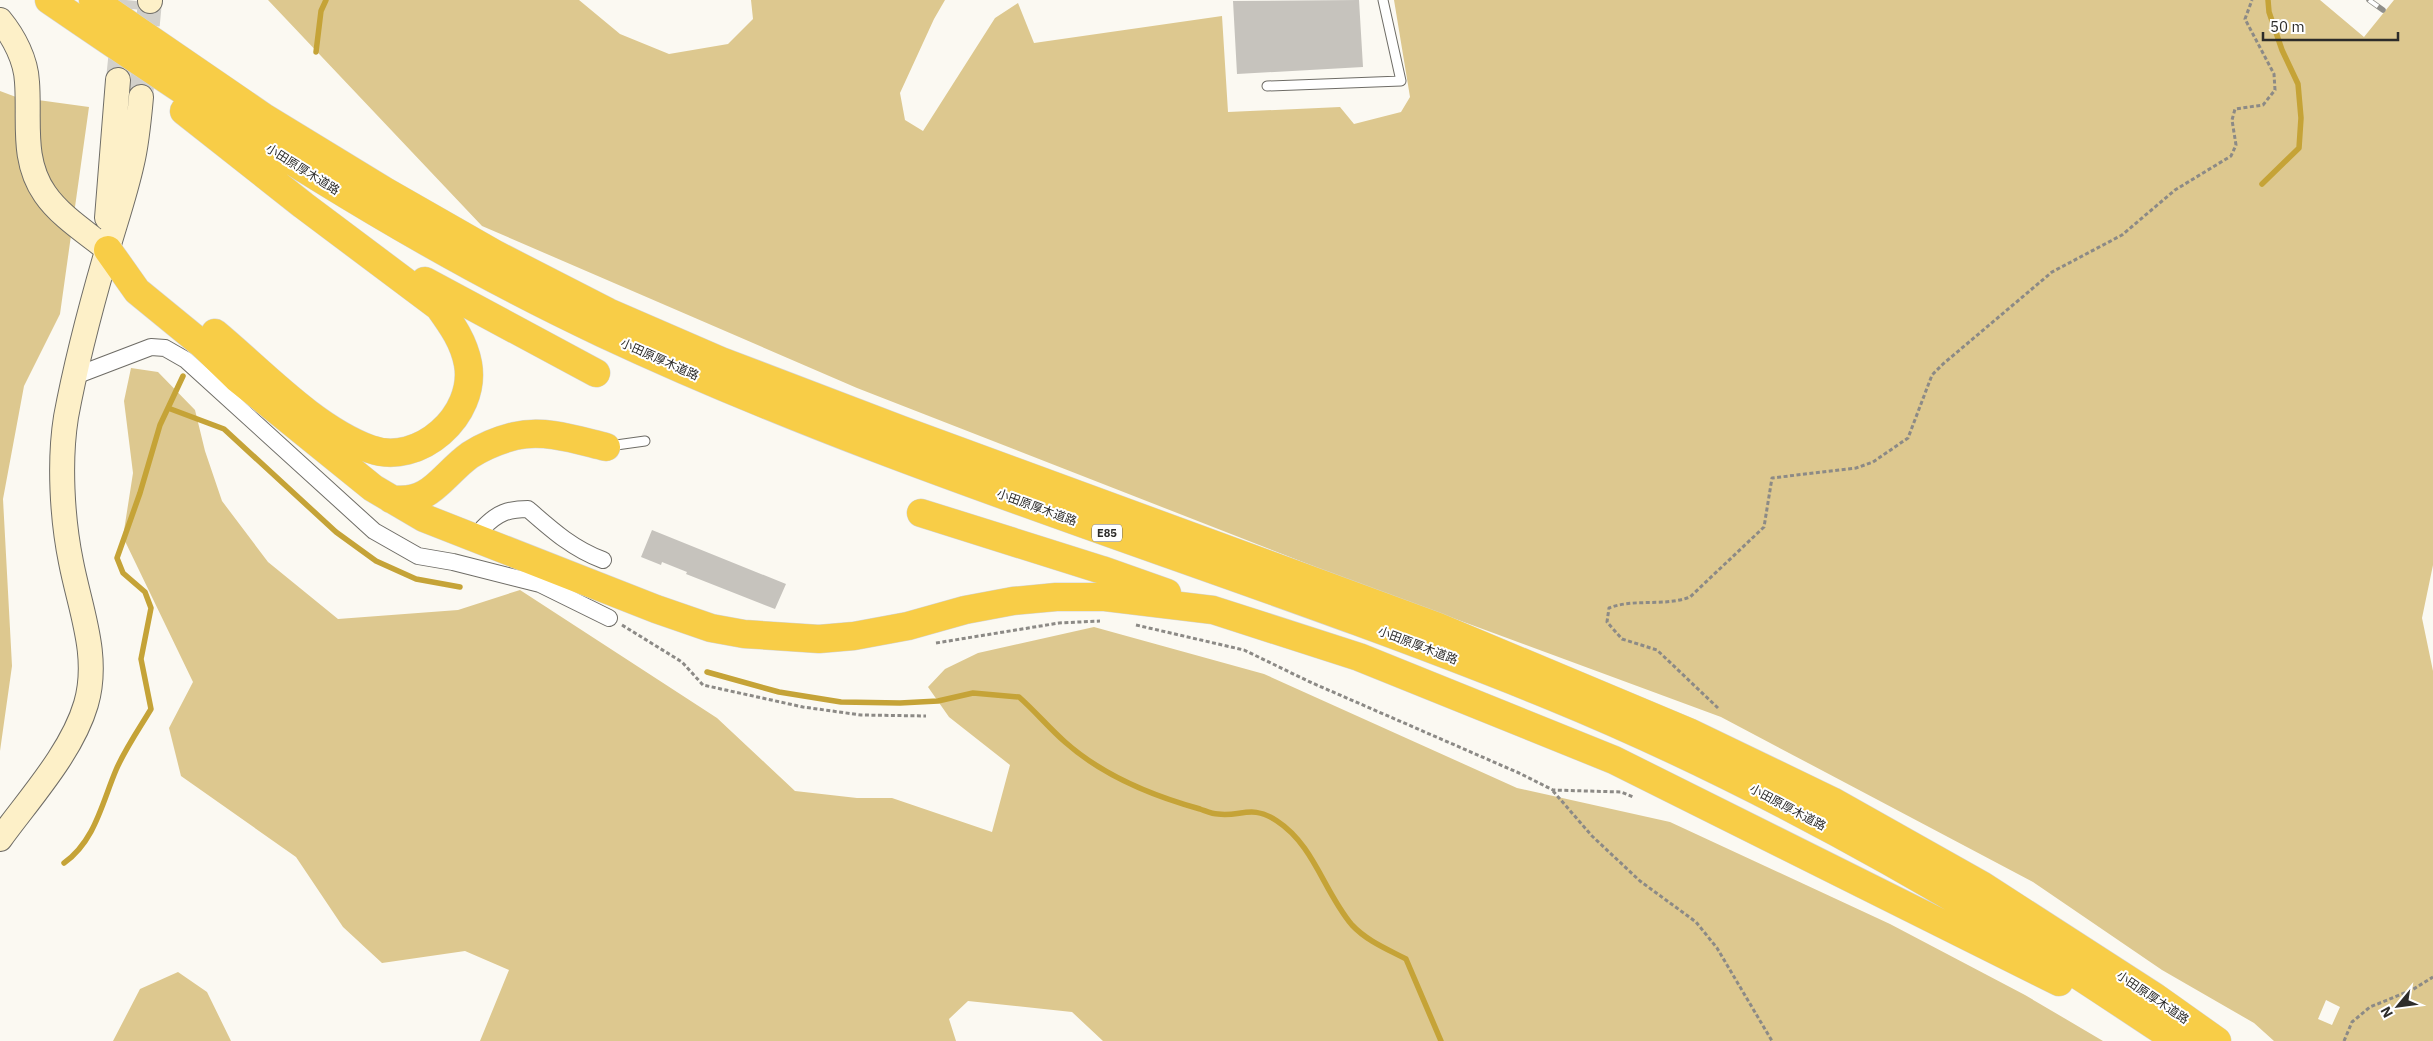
<svg xmlns="http://www.w3.org/2000/svg" width="2433" height="1041" font-family="'IBM Plex Sans','Noto Sans JP',sans-serif">
<rect width="100%" height="100%" fill="#fbf9f2"/>
<path fill="#ddc88f" fill-rule="evenodd" d="M268,0H579L620,34L669,54L728,44L753,19L751,0H945L934,19L900,93L905,120L923,131L995,18L1018,3L1034,43L1222,16L1228,112L1340,107L1354,124L1401,112L1410,97L1394,0H2320L2364,37L2394,0H2433V565L2422,618L2433,671V1041H2274L2254,1023L2162,970L2033,882L1721,717L1331,573L857,388L482,226ZM2326,1000L2340,1007L2332,1025L2318,1019Z
M0,91L16,97L89,107L60,314L24,386L3,499L12,666L0,751Z
M131,368L158,372L195,410L205,451L222,501L268,562L338,619L458,610L520,590L717,718L795,791L857,798H892L992,832L1010,765L949,717L928,687L945,669L978,653L1094,627L1264,674L1517,788L1670,822L1890,924L2025,995L2103,1041H1103L1072,1012L968,1001L949,1019L956,1041H480L509,970L465,951L382,963L343,927L296,857L181,776L169,728L193,682L123,537L133,473L124,401Z
M178,972L207,992L231,1041H113L140,989Z"/>
<g fill="none" stroke-linecap="round" stroke-linejoin="round">
<path stroke="#c5a337" stroke-width="5.5" d="M316,52L321,11L326,0
M2262,184L2299,148L2301,118L2298,84L2282,50L2269,12L2268,0
M168,408L224,429L336,532L376,561L416,579L460,587
M707,672L779,692L841,702L900,703L938,701L973,693L1019,697C1035,711 1049,728 1065,742C1102,775 1153,796 1200,809C1206,811 1212,814 1218,814C1241,817 1252,804 1277,821C1314,845 1324,892 1352,925C1367,941 1387,949 1406,959L1441,1041
M64,863C95,841 102,803 116,770C125,749 139,729 151,709L141,659L151,608L145,592L123,573L117,558L140,493L160,425L183,376"/>
</g>
<path fill="#c6c3bd" d="M1359,0L1363,67L1237,74L1233,1Z
M652,530L786,584L775,609L686,574L687,572L662,562L661,565L641,557Z"/>
<g fill="none" stroke-linecap="round" stroke-linejoin="round">
<path stroke="#d2d0ca" stroke-width="24" stroke-dasharray="24 12" stroke-linecap="butt" d="M118,80L126,0
M141,97L150,1"/>
<defs>
<path id="lane" d="M1267,86L1401,81L1383,0
M609,446L645,441"/>
<path id="street" d="M75,376L151,347L165,348L186,360L374,531L418,556L453,562L540,584L609,618
M483,528C497,513 508,509 528,509C552,530 573,549 603,560"/>
<path id="secondary" d="M150,1V0
M0,20C14,37 26,60 27,82C30,120 21,160 45,194C60,216 87,233 108,250
M107,218L118,80
M0,839C29,799 72,752 86,704C100,656 80,609 71,562C62,518 59,461 66,417C76,363 90,310 105,258C114,226 125,195 132,163C137,142 139,119 141,97"/>
<path id="highway" d="M49,0C227,122 406,241 602,333C909,477 1237,568 1551,696C1705,759 1854,838 1997,924C2059,961 2118,1002 2178,1041
M93,0L265,118L383,190L495,254L608,312L721,361L902,430L1438,627L1691,733L1832,801L1983,886L2155,997L2217,1041
M184,111L303,205L439,307C452,325 464,342 468,364C477,415 419,467 370,449C313,428 262,372 215,333
M108,250L137,291L203,345L237,378L373,488L424,518L656,609L711,628L744,634L819,639L854,636L908,626L965,610L1013,601L1056,597H1105L1213,610L1359,657L1614,760L2059,982
M425,281L596,373
M391,499C431,505 441,476 470,455C484,446 499,440 515,436C545,429 577,440 606,447
M921,513L1102,570L1167,593"/>
</defs>
<use href="#lane" stroke="#6e6c66" stroke-width="11"/>
<use href="#street" stroke="#6e6c66" stroke-width="18"/>
<use href="#secondary" stroke="#6e6c66" stroke-width="26"/>
<use href="#highway" stroke="#d5d5d4" stroke-width="29"/>
<path stroke="#8c8a86" stroke-width="3" stroke-dasharray="4 2.5" stroke-linecap="butt" d="M622,625L682,662L703,685L803,707L861,715L926,716
M1136,625L1244,650L1310,682L1519,773L1553,790L1621,792L1633,797
M936,643L1059,623L1100,621
M1718,708L1657,650L1622,639L1607,622L1609,608C1635,598 1664,607 1690,597L1764,527L1772,478L1856,468L1873,462L1908,438L1932,375L1943,364L2052,272L2122,235L2175,190L2231,156L2236,145L2232,120L2235,109L2263,105L2275,90L2274,74L2245,19L2252,0
M1553,791L1592,836L1640,881L1696,922L1717,948L1772,1041
M2344,1041L2352,1022L2370,1007L2412,990L2433,977"/>
<use href="#lane" stroke="#fff" stroke-width="9"/>
<use href="#street" stroke="#fff" stroke-width="16"/>
<use href="#secondary" stroke="#fdf0c8" stroke-width="24"/>
<use href="#highway" stroke="#f8cd47" stroke-width="28"/>
<defs>
<path id="rail" d="M2369,0L2383,10"/>
</defs>
<use href="#rail" stroke="#908f8a" stroke-width="5.5"/>
<use href="#rail" stroke="#fff" stroke-width="4" stroke-dasharray="11" stroke-linecap="butt"/>
</g>
<g text-anchor="middle" dominant-baseline="central" stroke-width="4" stroke-linejoin="round" paint-order="stroke">
<rect fill="#fff" stroke="#6c6b6a" stroke-width="1" x="1092" y="524.5" width="30" height="17" rx="4"/>
<g font-size="11" font-weight="bold" fill="#2d2c2a">
<text x="1107" y="533">E85</text>
</g>
<g font-size="12" fill="#2d2c2a" stroke="#fff">
<text transform="translate(303 169) rotate(32)">小田原厚木道路</text>
<text transform="translate(660 359) rotate(24)">小田原厚木道路</text>
<text transform="translate(1037 507) rotate(20)">小田原厚木道路</text>
<text transform="translate(1418 645) rotate(21)">小田原厚木道路</text>
<text transform="translate(1788 807) rotate(28)">小田原厚木道路</text>
<text transform="translate(2153 997) rotate(34)">小田原厚木道路</text>
</g>
</g>
<g transform="translate(2398 1006) rotate(241)" stroke="#ffffff" stroke-width="4" paint-order="stroke">
<path d="M0-4L9 19L0 12L-9 19Z" fill="#2d2c2a"/>
<text y="-8" font-size="14" font-weight="bold" text-anchor="middle" fill="#2d2c2a">N</text>
</g>
<path d="M2263 32v8h135v-8" fill="none" stroke="#2d2c2a" stroke-width="2.5"/>
<text x="2270" y="32" font-size="15" fill="#2d2c2a" stroke="#ffffff" stroke-width="4" paint-order="stroke">50 m</text>
</svg>
